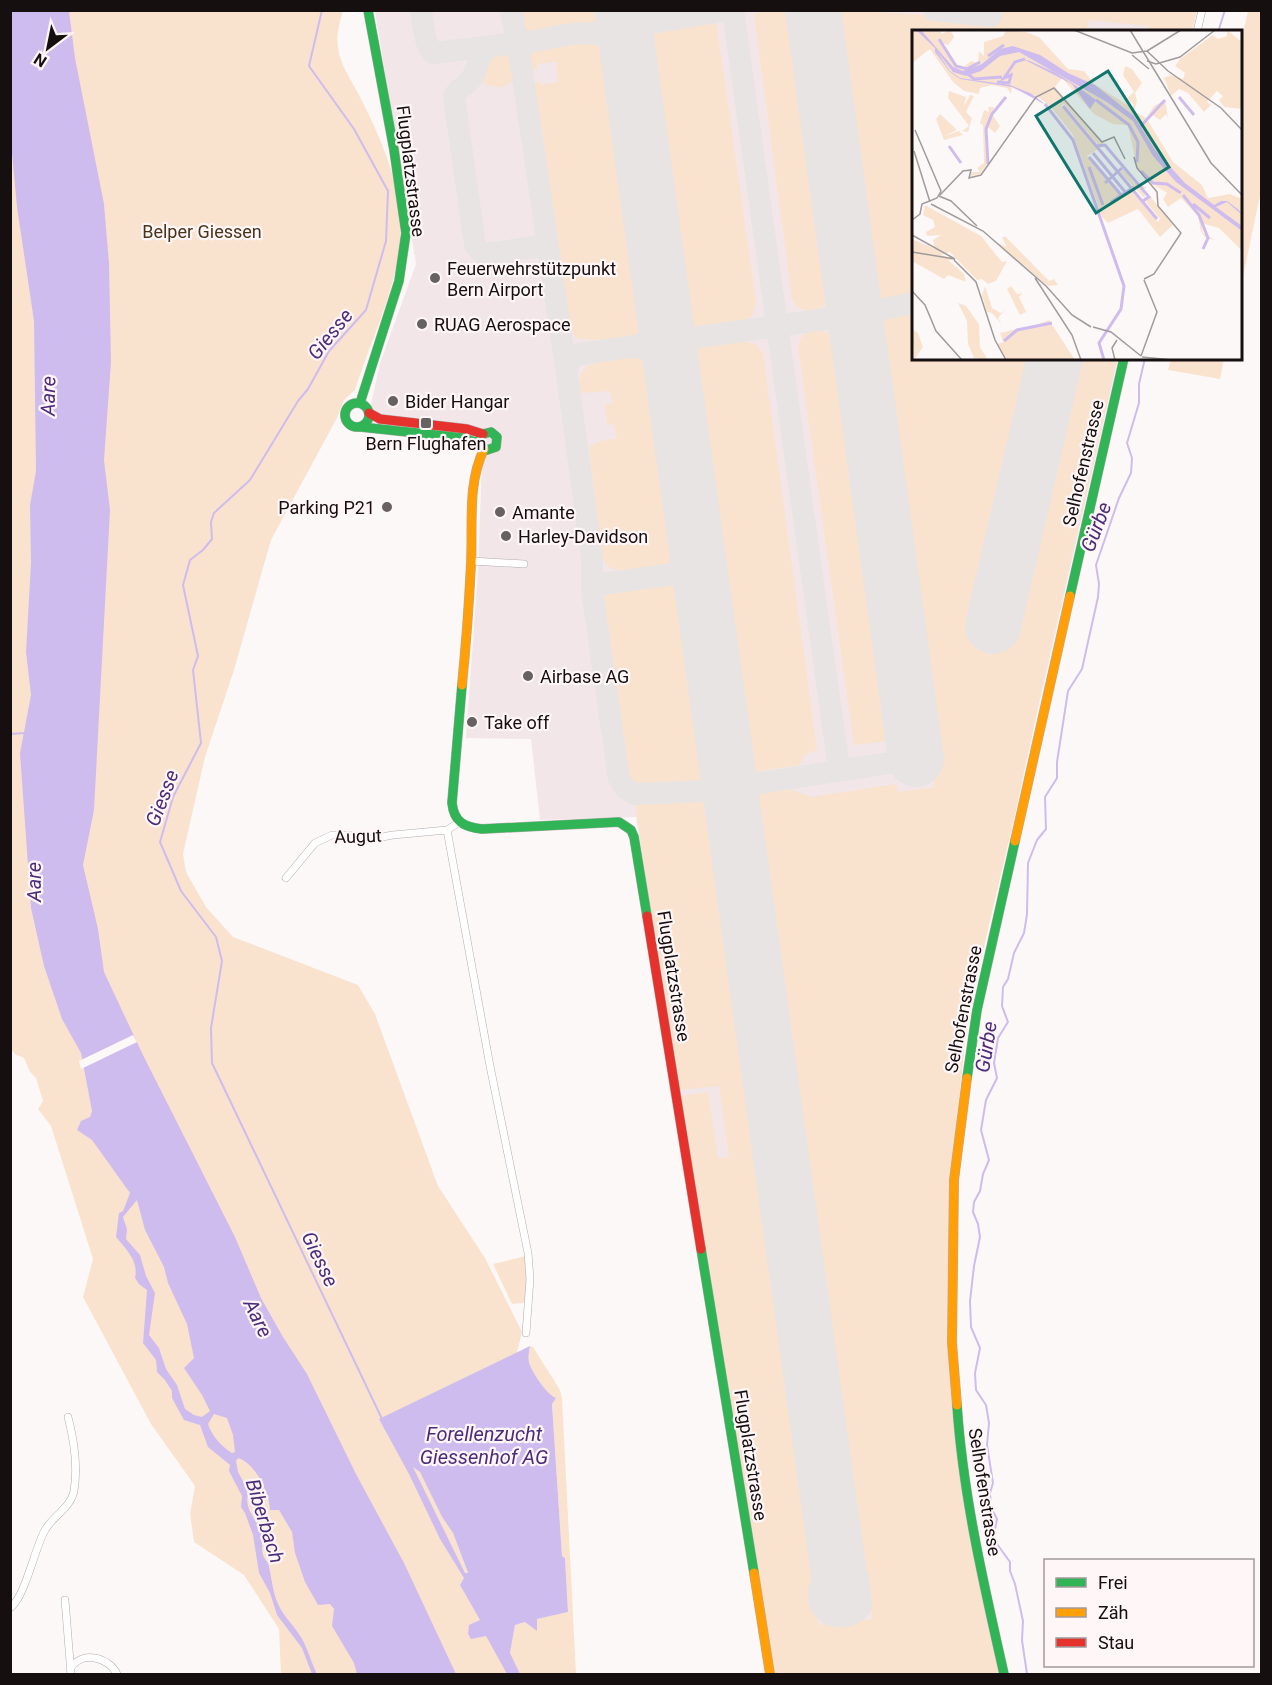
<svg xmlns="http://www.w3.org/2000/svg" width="1272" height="1685" font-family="Roboto,sans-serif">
<rect width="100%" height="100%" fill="#fdf8f8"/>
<path fill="#f3e6e8" d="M375,11H1197L1192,31L914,32V358L1118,359L968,1015L952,1161L948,1269L947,1343L955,1437L975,1565L773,1674L636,817L540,820L531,739L466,738L478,570L483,434L449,424L369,413L380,363L416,264Z"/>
<path fill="#f9e3cf" d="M770,10L790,11L829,289C829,300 826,306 817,311C805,312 797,310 792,298L754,14Z
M11,11H343C340,21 336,35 338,47C340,64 350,78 358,93C377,130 396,171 400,213C406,272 372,335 355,390L344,400L337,418L271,540L234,670L205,757L183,854L186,872L206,907L233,937L358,985L375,1014L438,1186L485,1258L522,1332L517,1353L387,1416L412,1465L420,1471L442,1517L453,1533L468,1574L510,1652L515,1625L525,1622L537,1630L536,1619L568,1612L565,1558L562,1556L552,1404L555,1398C547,1395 531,1371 529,1362C528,1357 529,1352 530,1346L533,1347L560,1390L562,1398L576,1674H281L279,1629L244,1575L194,1542L190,1514L195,1486L151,1424L83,1297L93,1259L51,1126L38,1109L43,1101L36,1078L30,1072L24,1058L15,1054L11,1049Z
M516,11L517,10L603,11L600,20L594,25L536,35C522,32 518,24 516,11Z
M828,11C882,11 936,15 990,22L992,11H1197L1192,31H1148L1149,26L1089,20L1087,31L914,32V358L1037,359L975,636L1012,645L1075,359H1117L1049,655L1016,810L968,1015L952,1161L948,1269L947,1343L955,1437L1000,1674H774L773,1656L768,1641L743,1477L738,1453L680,1096L708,1092L718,1158L729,1157L719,1086L679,1090L663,998V973L657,959L635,802L705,799L710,802L714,812L776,1262L779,1322H785L819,1563L811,1574L818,1625L872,1619L866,1566L855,1554L821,1316H831L827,1280L815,1271L749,789L785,788L812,797L896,784L898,792L935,787Z
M1248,11H1261V191L1241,286L1240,45Z
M716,20L756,302C755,311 753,318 743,322L685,328L643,28Z
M593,38L604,43L609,54L645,320C644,325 643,329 639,333C628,341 588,341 576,338L571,329L542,129L536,122L530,85L533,83L539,82L541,85L558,82L556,62L537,64L538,69L529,71L526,56L536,47Z
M497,53C526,52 522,100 483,83C482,70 485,59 497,53Z
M816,330L829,333L837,344L891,741L854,745L798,346L802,335Z
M745,341L756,344L763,353L817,750L805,755L800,765L747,773L688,349Z
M637,357L649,363L653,374L678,552L675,559L669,564L620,571L607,566L602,556L589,448L596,442L617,438L614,424L607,425L605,405L613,403L610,391L581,393C580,389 579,383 580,378C583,359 621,359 637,357Z
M1171,359V358L1224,359L1220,379L1168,370Z
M667,584L678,589L686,602L708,768L703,779L690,785L641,788L631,785L624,777L599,606L604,597L611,592Z
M526,1256C527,1270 531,1291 523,1303L512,1304L493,1264Z"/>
<path fill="#cfbcee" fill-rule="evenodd" d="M10,11H69L75,58L104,204L109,263L111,362L104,460L110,510L94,810L83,865L98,929L104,972L143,1055L235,1237L261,1298L283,1337L307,1374L356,1474L404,1563L456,1674H357L354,1663L332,1626L334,1609L330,1604L318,1605L305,1582L295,1553L292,1532L279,1510H270C269,1492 256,1464 238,1458L236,1461L238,1472L249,1492C243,1506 254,1517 260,1528C266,1537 260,1546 263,1555C264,1558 266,1560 268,1563C271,1573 272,1587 276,1599C281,1614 292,1623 301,1637C308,1649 311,1662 317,1674H312L302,1648L277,1615L270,1593L259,1573L253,1535L245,1513L241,1507L242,1496L229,1471L230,1465L208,1447L200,1425L184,1420L172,1398V1391L165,1380L157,1372L156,1360L143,1343L147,1290L139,1284L135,1278C139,1261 126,1249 116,1237L119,1213L123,1211L130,1193L92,1140L77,1130L81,1121L90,1117L92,1111L81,1053L62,1019L44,966L31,908L20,753L31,695L26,652L31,563L30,505L36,471L34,321L17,207L11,143ZM137,1200L145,1230L164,1267L168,1283L187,1324L194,1358L184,1368L202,1395L210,1411L202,1417L194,1415L185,1409L177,1385L166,1369L159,1348L149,1335L155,1293L146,1276L140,1255L126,1239L127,1229L123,1217ZM214,1414L227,1418L233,1435L235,1452L232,1453C221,1446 212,1436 208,1424Z
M530,1346C529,1352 528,1357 529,1362C531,1371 547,1395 556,1398L552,1404L562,1556L565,1558L568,1612L537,1619V1631L525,1622L515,1625L510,1653L520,1674H507L486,1636L471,1639L468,1634L469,1625L480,1620L460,1585L464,1578L440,1539L409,1474L379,1419ZM413,1467L420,1472L442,1517L453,1533L468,1573H465Z"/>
<path fill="#fdf8f8" d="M133,1035L137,1042L81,1069L79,1061Z"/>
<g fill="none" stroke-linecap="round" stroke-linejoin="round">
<path stroke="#cfbcee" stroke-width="2" d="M322,10L309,66L354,129L388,191L386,241L366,310L329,351L308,389L298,401L250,480L214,513L211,522L212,539L203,550L190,560L183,585L198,656L193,670L201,743L173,797L160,842L181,891L216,937L222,961L211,1028L212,1063L383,1421
M1218,32L1225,10
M10,734L26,733
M1027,1674L1022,1640L1023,1621L1015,1584L1010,1571V1562L997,1544L994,1534L997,1519L991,1507L990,1493L993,1483L987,1445L989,1423L986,1405L976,1390L975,1373L980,1348L971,1327L970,1301L974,1266L980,1237L978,1224L973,1212L974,1202L980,1191L983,1174L989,1160L981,1130L986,1100L997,1078L994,1063L998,1038L1008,1022L1002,1006L1003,987L1008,979L1014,953L1024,933L1027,914L1028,863L1037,840L1046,829L1045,797L1057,778V762L1068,691L1082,669L1098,597L1099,584L1096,565L1119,498L1131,473L1132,458L1127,443L1139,403V384L1145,358"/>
<path stroke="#e8e4e4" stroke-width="22" d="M421,10C423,23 424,44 433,53L533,41
M511,10L521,64L568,382L592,558V590L619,779L625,788L635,794L706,791C728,792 731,809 735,827
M733,10L839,769
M934,10L991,16
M592,33L729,10
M520,45L528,42C564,37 613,17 629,62
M492,46C477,51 480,68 471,79C466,87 457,88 454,97L475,245L480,251L486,254L542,246L547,240
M636,346C655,338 663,325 662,305
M636,347C656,348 666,359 672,376
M567,370L571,359L580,354L854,315L914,303
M674,574C690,570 695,557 695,542
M593,596L595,588L602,584L674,574C690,574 697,580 703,595
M706,791C722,785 726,774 724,758
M707,791L916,759
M835,1545L838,1552L858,1577L861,1606C848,1625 816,1617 819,1592C820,1579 833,1575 838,1565"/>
<path stroke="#e8e4e4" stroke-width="56" d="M622,10L842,1597
M813,10L916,759
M993,626L1055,358"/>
<defs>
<path id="street" d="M1197,32L1202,10
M471,561L524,564
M458,823L447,830L490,1066L528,1253L530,1279L526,1333
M286,878L315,843L332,835H350L371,839L393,835L447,830
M65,1600L71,1674
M10,1608C25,1597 34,1551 44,1532C51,1517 71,1508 74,1491C78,1467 74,1440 68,1417
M70,1669C81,1650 109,1657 117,1674"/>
<path id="fast" d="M360,403L399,281L406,233L394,150L368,10
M345 415a12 12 0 1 1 24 0a12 12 0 1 1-24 0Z
M361,427L464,438L480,444L487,450L496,447L497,437L491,432L483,434L479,440L480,444
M1070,596L1124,358
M462,685L452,803C454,822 464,827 482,829L619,822L631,830L634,837L647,916
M967,1078L977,1010L1015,841
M701,1249L754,1573
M957,1405C963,1496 984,1585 1004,1674"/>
<path id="slow" d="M462,685C466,645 469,604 471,564C473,526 467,484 484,449
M1015,841L1070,596
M957,1405L952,1343L954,1180L967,1078
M754,1573L770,1674"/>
<path id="jam" d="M369,413L380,419L467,429L483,434
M647,916L701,1249"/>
</defs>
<use href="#street" stroke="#b2acad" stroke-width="8"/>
<use href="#fast" stroke="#b2acad" stroke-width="10"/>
<use href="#slow" stroke="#b2acad" stroke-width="10"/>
<use href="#jam" stroke="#b2acad" stroke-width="10"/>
<use href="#street" stroke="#fffefe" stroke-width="7"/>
<use href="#fast" stroke="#30b455" stroke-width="9"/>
<use href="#slow" stroke="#ff9f0a" stroke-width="9"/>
<use href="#jam" stroke="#e5322d" stroke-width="9"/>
</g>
<g fill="#676161" stroke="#fff6f7" stroke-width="2">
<circle cx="435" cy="278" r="6"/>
<circle cx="422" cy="324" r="6"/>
<circle cx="393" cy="401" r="6"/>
<rect x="420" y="417" width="12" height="12" rx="3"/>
<circle cx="387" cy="507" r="6"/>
<circle cx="500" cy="512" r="6"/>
<circle cx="506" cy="536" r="6"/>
<circle cx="528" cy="676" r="6"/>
<circle cx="472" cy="722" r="6"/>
</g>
<g text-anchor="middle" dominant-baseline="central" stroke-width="4.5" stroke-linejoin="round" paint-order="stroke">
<g font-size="18" fill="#160f10" stroke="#fff6f7">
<text transform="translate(411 171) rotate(83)">Flugplatzstrasse</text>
<text transform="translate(1083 463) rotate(-77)">Selhofenstrasse</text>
<text transform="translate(358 836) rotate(-2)">Augut</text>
<text transform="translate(674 976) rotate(81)">Flugplatzstrasse</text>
<text transform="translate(963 1009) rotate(-79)">Selhofenstrasse</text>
<text transform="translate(751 1455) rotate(81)">Flugplatzstrasse</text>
<text transform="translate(985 1492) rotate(81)">Selhofenstrasse</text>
</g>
<g font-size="18" fill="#4a3318" stroke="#fff6f7">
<text x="202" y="231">Belper Giessen</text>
</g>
<g font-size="18" fill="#160f10" stroke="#fff6f7" text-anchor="start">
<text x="447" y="268">Feuerwehrstützpunkt<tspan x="447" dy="21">Bern Airport</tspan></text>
<text x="434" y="324">RUAG Aerospace</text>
<text x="405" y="401">Bider Hangar</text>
<text x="426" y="443" text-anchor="middle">Bern Flughafen</text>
<text x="375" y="507" text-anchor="end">Parking P21</text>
<text x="512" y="512">Amante</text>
<text x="518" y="536">Harley-Davidson</text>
<text x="540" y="676">Airbase AG</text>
<text x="484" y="722">Take off</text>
</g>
<g font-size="20" font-style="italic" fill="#4d2b7b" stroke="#fff6f7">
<text transform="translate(330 334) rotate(-51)">Giesse</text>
<text transform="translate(48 396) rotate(-89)">Aare</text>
<text transform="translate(1096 527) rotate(-69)">Gürbe</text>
<text transform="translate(162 798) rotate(-69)">Giesse</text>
<text transform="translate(34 882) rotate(-90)">Aare</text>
<text transform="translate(986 1047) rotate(-81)">Gürbe</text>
<text transform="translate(320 1259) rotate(64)">Giesse</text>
<text transform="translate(258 1318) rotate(64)">Aare</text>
<text x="484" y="1434">Forellenzucht<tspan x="484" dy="23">Giessenhof AG</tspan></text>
<text transform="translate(265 1521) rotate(73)">Biberbach</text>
</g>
</g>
<g transform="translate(912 30)">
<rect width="330" height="330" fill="#fdf8f8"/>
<path d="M0,0H27L30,4L38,0L42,7L36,15L30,13L43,35L51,38L59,31L66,33L67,21L72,26V12L91,6L95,0L114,2L127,7L156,39L172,41L182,54L220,78L222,75L215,68L222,62L211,45L213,36L220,39L230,53L223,63L225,71L222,81L234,88L242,76L253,70L256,88L254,84L248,90L239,84L235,89L261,132L290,155L296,168L318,164L330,169V221L307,198L289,193L291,203L303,210L294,208L289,202L286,186L269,168L256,177L251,169L255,163L239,153L225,138L216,95L201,94L182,84L150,48L143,57L192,114L187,116L152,74L149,76L186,119L175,126L209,166L205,169L219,160L246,192L248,189L234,172L238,166L261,195L248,207L226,179L196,193L190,187L161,105L139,77L126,67L100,57L99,64L95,58L80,55L68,58L67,64L52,61L41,52L18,19L0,33ZM315,0L330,12V79L312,77L307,70L311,66L305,61L295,72L299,75L292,82L276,63L267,59L259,66L252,48L259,45L271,49L273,43L263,36L268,29L301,5L306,9L315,6ZM37,61L54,67L52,76L58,65L62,66L54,82L60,88L56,102L50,101L57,96L36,68ZM76,77H82L80,84L88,96L83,103L76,97L79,87L73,106L75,134L68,144L58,146L60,142H68L65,138L72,133L71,95L68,93L72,80L77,82ZM28,84L45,100L32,106L47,101L51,105L32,110L24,89ZM212,139L222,153L235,157L231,160L234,170L208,142ZM13,175L69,206L90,232L95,231L84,251L76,254L70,249L65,250L38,222L29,225L42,230H36L52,244L54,252L36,245L32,249L0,231V209L23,219L21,210L29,205L15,206L14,202L23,197L21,190L11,185ZM93,206L137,251L142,249L146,255L136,256L84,212L95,217L90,208ZM73,256L80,278L89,283L93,280L86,288L90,295L80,283L75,282L70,265ZM99,256L105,264L111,263L107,267L118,290L114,282L108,285L95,259ZM46,273L54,276L67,294L68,317L76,330L62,328L56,314L55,291ZM137,290L163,330H94L85,314L91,312L88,303L109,298V293V298L114,299ZM0,299L6,303L11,317L2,330Z" fill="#f9e3cf"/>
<path d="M4,0H9L41,37L51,41L70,34L88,19L101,16L128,25L156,43L183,55L222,86L243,120L273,153L302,175L309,171H315L327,180L330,185L315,172L304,177L330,196V201L264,152L241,126L221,91L195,72L107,22L88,26L69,41L54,46L41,42L24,20L38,41L48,48L98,55L118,63L124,67L134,75L100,57L48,49L38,42L23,22V18ZM111,29L118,31L142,42L163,55L184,70L178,79L160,54Z" fill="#cfbcee"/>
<path fill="none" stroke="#cfbcee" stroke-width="3" d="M27,9L44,36L55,39L68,32M76,26L92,15M56,44L62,49L90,47M85,52L97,53L99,45L92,48L103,32L113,29M267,67L282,85M184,70L217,95L226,112L225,132M133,74L161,110L212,256L209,279L187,313L192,330M151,76L245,189M228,97L253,70M37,116L49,133M185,116L193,115L237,167L231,171M181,123L214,163M177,127L210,166M76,134L74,99L80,84L94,67M177,137L191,175M229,141L241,153L255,154L269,163M193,153L210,138M271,165L287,185L296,208L291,219M199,172L222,157M281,174L298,188M92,311L105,300L140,293"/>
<path fill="none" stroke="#a19b9b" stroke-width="1.5" d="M162,0L220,23L235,21L256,41M218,0L299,133L330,165M235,21L269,0M220,25L237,39M235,31L244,34L268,27L303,0M256,41L309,78L330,100M2,121L18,172M222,127L225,138L245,162L246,176L269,203L242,244L232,249M28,165L51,141L59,140L57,148L69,145L124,67L142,58L190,112L202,107L213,129M27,166L39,171L65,196M19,174L71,201L134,256L160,285L179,297M0,190L8,184L10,174L25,168L29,161L3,100M0,205L43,229L0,222M42,230L64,252L83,310L94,330M123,248L160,305L169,330M0,261L13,275L24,301L50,330M181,297L199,302L229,326M229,326L245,282L232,250M230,327L260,330M203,330L200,318L205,310"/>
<path fill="#0f766e" fill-opacity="0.15" stroke="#0f766e" stroke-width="3" d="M196,41L257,137L184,183L124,86Z"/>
<rect width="330" height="330" fill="none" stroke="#160f10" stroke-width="3"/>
</g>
<rect width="1272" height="1685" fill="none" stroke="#160f10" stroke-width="24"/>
<rect x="1044" y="1559" width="210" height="108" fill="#fff6f7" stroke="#a29a9b" stroke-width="1.5"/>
<rect x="1056" y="1578" width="30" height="9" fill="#30b455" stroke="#a29a9b" stroke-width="1.5"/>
<text x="1098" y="1589" font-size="18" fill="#160f10">Frei</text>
<rect x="1056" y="1608" width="30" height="9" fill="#ff9f0a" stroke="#a29a9b" stroke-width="1.5"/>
<text x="1098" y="1619" font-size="18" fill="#160f10">Zäh</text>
<rect x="1056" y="1638" width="30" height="9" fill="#e5322d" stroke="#a29a9b" stroke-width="1.5"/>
<text x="1098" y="1649" font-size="18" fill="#160f10">Stau</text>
<g transform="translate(48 48) rotate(212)" stroke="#fff6f7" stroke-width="4.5" paint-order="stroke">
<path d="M0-4.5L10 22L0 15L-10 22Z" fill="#160f10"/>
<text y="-9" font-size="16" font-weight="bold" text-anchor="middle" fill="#160f10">N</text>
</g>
</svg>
